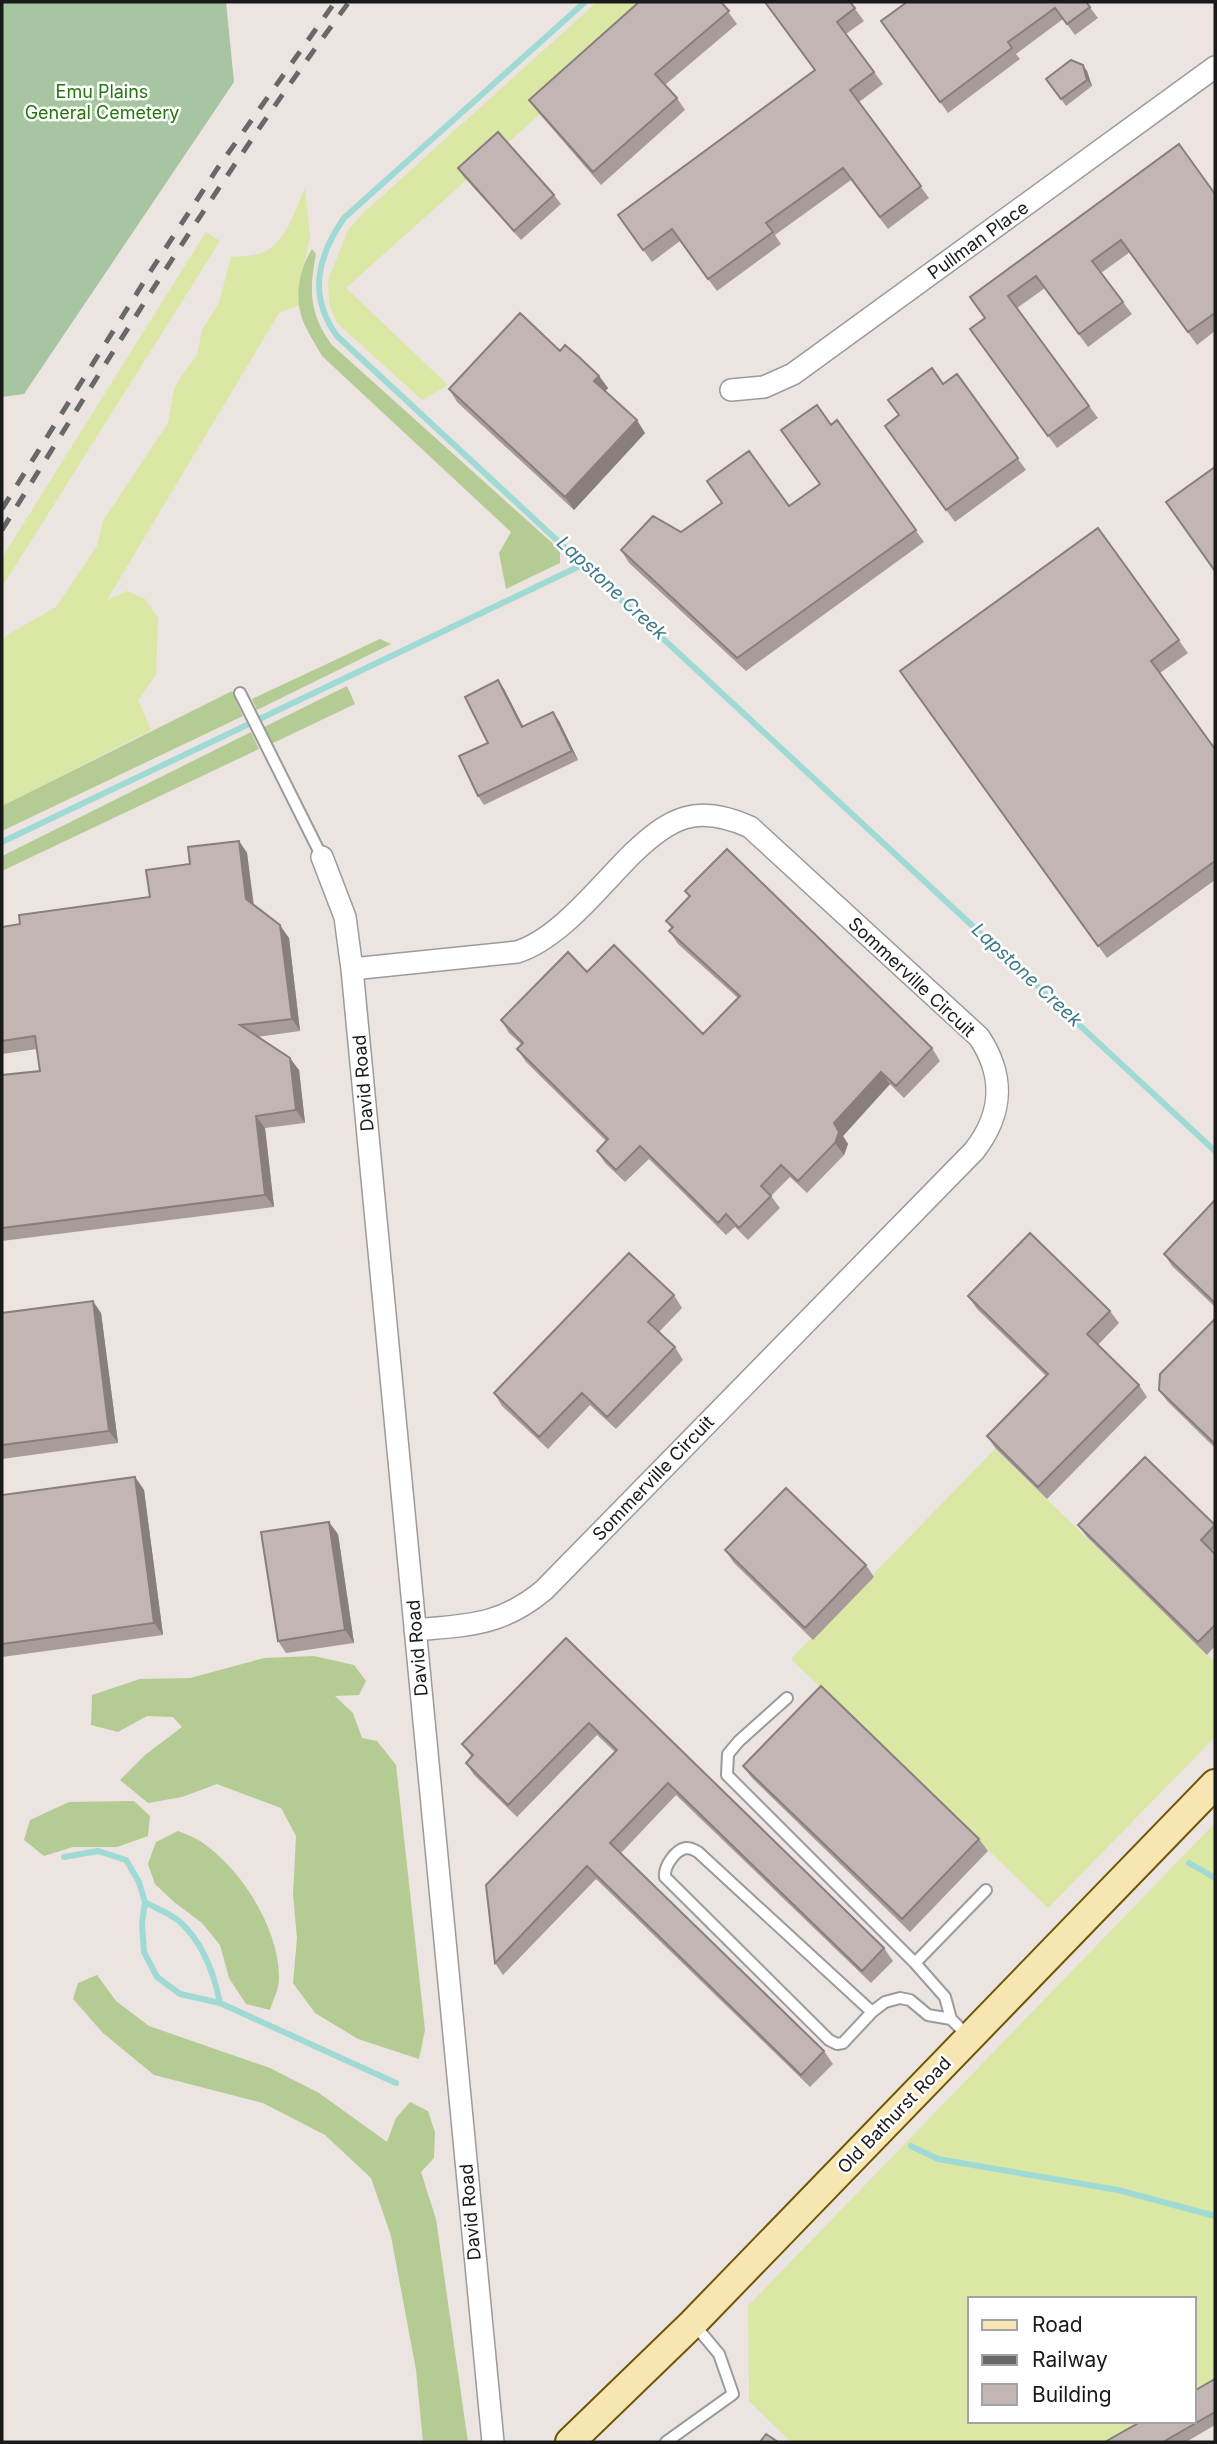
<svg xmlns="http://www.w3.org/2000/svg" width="1217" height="2444" font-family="Inter,sans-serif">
<rect width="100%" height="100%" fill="#ece4e0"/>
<path fill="#dae7a5" d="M597,2H665L346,288L448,385L422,400L337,323L329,304L328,280L348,230L361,215Z
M305,188L310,237L300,282V305L279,313L107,600L127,591L145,599L158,618L156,675L138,700L151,730L2,806V638L56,607L97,546L103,521L168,423L174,389L182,375L197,355L202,330L219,303L231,257C241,256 255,256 264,252C287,241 295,210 305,188Z
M206,232L220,241L2,587V558Z
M995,1449L1215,1662V1737L1048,1908L791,1659Z
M1215,1823V2393L1194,2405V2299H970V2421H1165L1128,2442H791L749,2401L748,2306Z"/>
<path fill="#b5cb94" d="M312,249L316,254C309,290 309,313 331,344L560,550V563L506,589L499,553L511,532L322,356C316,345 308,333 303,321C294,298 299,269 312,249Z
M380,639L391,644L257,710L252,699Z
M347,686L355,704L271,744L264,727Z
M232,691L243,716L2,831V806Z
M251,732L259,749L2,871V856Z
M314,1656L354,1665L366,1681L359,1695L335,1696L353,1713L362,1738L377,1741L396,1765L425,2030L419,2059L358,2039L315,2013L293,1983L297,1938L293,1895L296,1836L281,1808L217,1784L182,1797L148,1803L120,1780L145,1755L182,1727L173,1717L147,1716L118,1732L91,1725L92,1695L140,1679L190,1678L264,1658Z
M134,1801L150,1816L148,1836L117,1847H73L44,1856L24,1840L30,1820L69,1802Z
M178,1831C188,1835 199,1839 207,1846C244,1873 280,1932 279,1979C279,1989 273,2000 270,2010L246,2004L229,1978L220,1945L202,1923L174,1902L155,1884L148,1864L156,1842Z
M97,1975L116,2001L149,2026L270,2068L319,2093L387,2142L396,2118L410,2102L428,2111L435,2132L434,2158L421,2172L436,2219L468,2442H423L416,2370L391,2236L371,2178L325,2135L263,2103L154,2075L103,2033L73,1999L78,1983Z"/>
<path fill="#a7c5a1" d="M2,2H226L234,82L24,394L2,397Z"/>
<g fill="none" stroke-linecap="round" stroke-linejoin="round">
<path stroke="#a0dad5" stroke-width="6" d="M585,2L344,218C317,257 308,296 337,336L1215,1151
M2,842L584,564
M64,1857L98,1851L126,1860L139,1882L145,1902L142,1923L144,1952L157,1977L180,1994L220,2003L396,2083
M1189,1863L1215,1878
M145,1902C155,1908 169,1913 179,1921C203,1942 214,1973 220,2003
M911,2146L938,2159L1118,2190L1215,2216"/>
<defs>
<path id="lane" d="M240,693L322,857
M787,1698L739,1741L728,1754L727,1775L915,1963
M872,2012L698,1852C695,1850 690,1848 686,1848C675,1850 664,1866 665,1877L829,2040L837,2044L843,2043L872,2012L885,2002L900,1998L910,2000L928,2015L951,2019L969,2037
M951,2019L945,1997L915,1963L986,1890
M666,2442L733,2394L719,2354L693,2323"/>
<path id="street" d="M731,390L764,387L793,374L1215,67
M322,857L345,917L352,969L493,2442
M352,969L517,952C559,939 599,887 631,855C670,817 697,803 750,827L979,1037C1005,1076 1003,1114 974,1151L544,1590C501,1626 468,1625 415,1630"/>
<path id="secondary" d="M570,2442L693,2323L1215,1784"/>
</defs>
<use href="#lane" stroke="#9b9b9b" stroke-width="14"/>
<use href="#street" stroke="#9b9b9b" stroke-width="24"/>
<use href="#secondary" stroke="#6d5806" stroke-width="32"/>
<use href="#lane" stroke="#fff" stroke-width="10"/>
<use href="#street" stroke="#fff" stroke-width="21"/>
<use href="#secondary" stroke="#f8e6b2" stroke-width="28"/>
<path stroke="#686868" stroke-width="5" stroke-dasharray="14 14" stroke-linecap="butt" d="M2,509L152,269L217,169L335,2
M2,530C113,351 224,171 349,2"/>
</g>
<path fill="#a89c9a" d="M721,2L737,24L665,85L677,98L685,110L601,185L538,112L529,100Z
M764,2H850L864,21L846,34L883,84L859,102L929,198L888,229L851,180L775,235L781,244L717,291L680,241L652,262L618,215L815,70Z
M1086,2L1098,18L1075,35L1063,19L1016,54L1020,59L948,113L881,21Z
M1087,71L1092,86L1066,106L1046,79Z
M458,168L554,195L561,204L521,240L464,177Z
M1215,194V331L1197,345L1130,252L1101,273L1132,314L1088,347L1045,288L1017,308L1098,418L1057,448L970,329L985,318L970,297Z
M560,351L599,376L608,388L605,391L645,433L574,510L457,402L449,389Z
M957,374L1026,470L955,522L885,426Z
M837,420L924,542L746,671L629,563L621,550L681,532L789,506L820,484L831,425Z
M1098,528L1188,653L1160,673L1215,749V880L1107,958L900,671Z
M504,689L523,726L559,721L578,760L484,805L478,796L488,743Z
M239,841L247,853L254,905L289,938L300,1031L257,1037L299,1070L305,1123L265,1128L274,1207L2,1241V1075L40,1071L37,1049L2,1054V927L20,924L150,897L190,864Z
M685,891L932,1048L940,1061L904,1098L890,1084L843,1136L848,1144L844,1155L807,1193L790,1177L771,1196L780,1208L748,1240L735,1227L726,1235L649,1159L625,1182L605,1163L597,1151L606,1141L526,1062L517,1049L522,1045L509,1033L501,1020L587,972L703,1034L738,998L678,944L669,931L672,929L666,921L689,897Z
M1215,1200V1307L1172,1266L1164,1254Z
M674,1295L682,1308L659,1332L675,1347L683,1360L616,1429L590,1405L548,1449L502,1406L494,1393Z
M968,1296L1110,1311L1119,1323L1098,1345L1139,1385L1147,1397L1047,1499L996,1449L987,1436L1046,1376L977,1309Z
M2,1313H101L118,1443L2,1459Z
M1215,1319V1448L1168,1402L1159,1390Z
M135,1477L144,1490L163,1635L2,1657V1495Z
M1078,1525H1215V1547L1212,1551L1215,1554V1646L1207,1655L1087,1537Z
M338,1534L354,1643L286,1653L278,1641Z
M725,1550L866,1565L874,1577L813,1640L734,1563Z
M566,1638L884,1948L893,1961L871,1983L676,1795L621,1853L824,2051L833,2064L810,2087L596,1879L503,1975L495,1963L615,1752L597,1735L517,1817L474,1775L466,1763L472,1757L462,1744Z
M743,1766L979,1839L988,1851L910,1932L752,1778Z
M1215,2379V2425L1186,2442H1105Z"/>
<path fill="#887f7d" d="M1083,65L1087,71L1092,86L1087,80Z
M599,376L608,388L603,394L594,381Z
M637,420L645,433L574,510L565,497Z
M498,680L504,689L528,736L522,727Z
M553,712L559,721L578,760L572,751Z
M239,841L247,853L254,911L246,899Z
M280,925L289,938L300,1031L292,1019Z
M290,1058L299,1070L305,1123L296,1110Z
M881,1072L890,1084L843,1136L848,1144L844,1155L835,1143L834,1123Z
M256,1116L265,1128L274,1207L265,1195Z
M93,1301L101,1313L118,1443L109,1431Z
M135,1477L144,1490L163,1635L154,1623Z
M329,1522L338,1534L354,1643L345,1630Z"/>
<path fill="#c3b5b3" stroke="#887f7d" stroke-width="2" d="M639,2H721L729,11L655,74L677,98L593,172L529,100Z
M765,2H850L855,8L837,22L874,72L850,90L921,186L880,217L843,168L766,223L773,232L708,279L672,229L643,250L618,215L815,70Z
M907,2H1086L1090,7L1067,24L1055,8L1008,42L1012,48L940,102L881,21Z
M1071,60L1083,65L1087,80L1061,99L1046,79Z
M498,132L554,195L514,231L458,168Z
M1179,144L1215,194V313L1188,332L1121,240L1092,261L1123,302L1079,334L1036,276L1008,296L1089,406L1048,436L970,329L985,318L970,297Z
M520,313L560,351L565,345L579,357L599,376L594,381L637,420L565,497L449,389Z
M932,368L943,384L957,374L1018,458L946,510L885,426L899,415L888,400Z
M817,405L831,425L837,420L916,530L737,658L621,550L653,516L681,532L722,503L707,481L749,451L789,506L820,484L781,430Z
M1215,467V571L1166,502Z
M1098,528L1179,640L1151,661L1215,749V861L1098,946L900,671Z
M498,680L522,727L553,712L572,751L478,796L459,756L488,743L465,697Z
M239,841L246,899L280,925L292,1019L240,1025L290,1058L296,1110L256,1116L265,1195L2,1228V1075L40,1071L35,1036L2,1041V927L20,924L19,915L150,897L146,870L190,864L188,847Z
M727,849L932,1048L896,1086L881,1072L834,1123L839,1132L835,1143L798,1181L781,1165L761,1186L771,1196L739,1228L726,1214L718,1223L640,1146L616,1170L597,1151L608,1139L517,1049L523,1043L501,1020L568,952L587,972L614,945L703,1034L740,996L669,931L673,927L666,921L690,896L685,891Z
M1215,1200V1303L1164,1254Z
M1030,1233L1110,1311L1087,1334L1139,1385L1038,1487L987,1436L1048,1374L968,1296Z
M629,1253L674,1295L648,1322L675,1347L607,1417L582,1393L539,1437L494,1393Z
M93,1301L109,1431L2,1445V1313Z
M1215,1319V1444L1159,1390L1160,1374Z
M1145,1457L1215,1525L1201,1540L1215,1554V1625L1198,1642L1078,1525Z
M135,1477L154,1623L2,1644V1495Z
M786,1488L866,1565L805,1628L725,1550Z
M329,1522L345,1630L278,1641L261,1532Z
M566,1638L884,1948L862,1971L668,1783L610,1843L824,2051L801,2075L587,1866L495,1963L486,1885L617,1750L589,1723L508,1805L466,1763L473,1755L462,1744Z
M821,1686L979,1839L902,1919L743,1766Z
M1215,2379V2412L1163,2442H1105L1142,2421H1194V2391Z
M766,2434L778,2442H760Z"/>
<g text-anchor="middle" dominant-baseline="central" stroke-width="5" stroke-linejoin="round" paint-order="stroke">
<g font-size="18" fill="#23750c" stroke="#fff">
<text x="102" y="91">Emu Plains<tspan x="102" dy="21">General Cemetery</tspan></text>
</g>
<g font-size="18" fill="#1a1a1a" stroke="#fff">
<text transform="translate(978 240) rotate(-36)">Pullman Place</text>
<text transform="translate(912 977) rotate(43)">Sommerville Circuit</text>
<text transform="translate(363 1083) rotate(-95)">David Road</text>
<text transform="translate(653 1478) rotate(-46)">Sommerville Circuit</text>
<text transform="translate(417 1648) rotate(-95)">David Road</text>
<text transform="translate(894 2115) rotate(-46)">Old Bathurst Road</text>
<text transform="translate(470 2212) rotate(-95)">David Road</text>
</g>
<g font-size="19" font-style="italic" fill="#3e7b89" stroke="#fff">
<text transform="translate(612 588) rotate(43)">Lapstone Creek</text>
<text transform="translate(1027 975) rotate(43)">Lapstone Creek</text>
</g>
</g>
<rect width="1217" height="2444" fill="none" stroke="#1a1a1a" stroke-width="7"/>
<rect x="968" y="2297" width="228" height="126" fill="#ffffff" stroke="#a3a3a3" stroke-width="2"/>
<rect x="982" y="2320" width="35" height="10" fill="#f8e6b2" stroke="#a3a3a3" stroke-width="2"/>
<text x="1032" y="2332" font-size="21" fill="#1a1a1a">Road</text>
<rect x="982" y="2355" width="35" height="10" fill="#686868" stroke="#a3a3a3" stroke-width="2"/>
<text x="1032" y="2367" font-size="21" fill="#1a1a1a">Railway</text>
<rect x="982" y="2384" width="35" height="21" fill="#c3b5b3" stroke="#a3a3a3" stroke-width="2"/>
<text x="1032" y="2402" font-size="21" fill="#1a1a1a">Building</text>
</svg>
